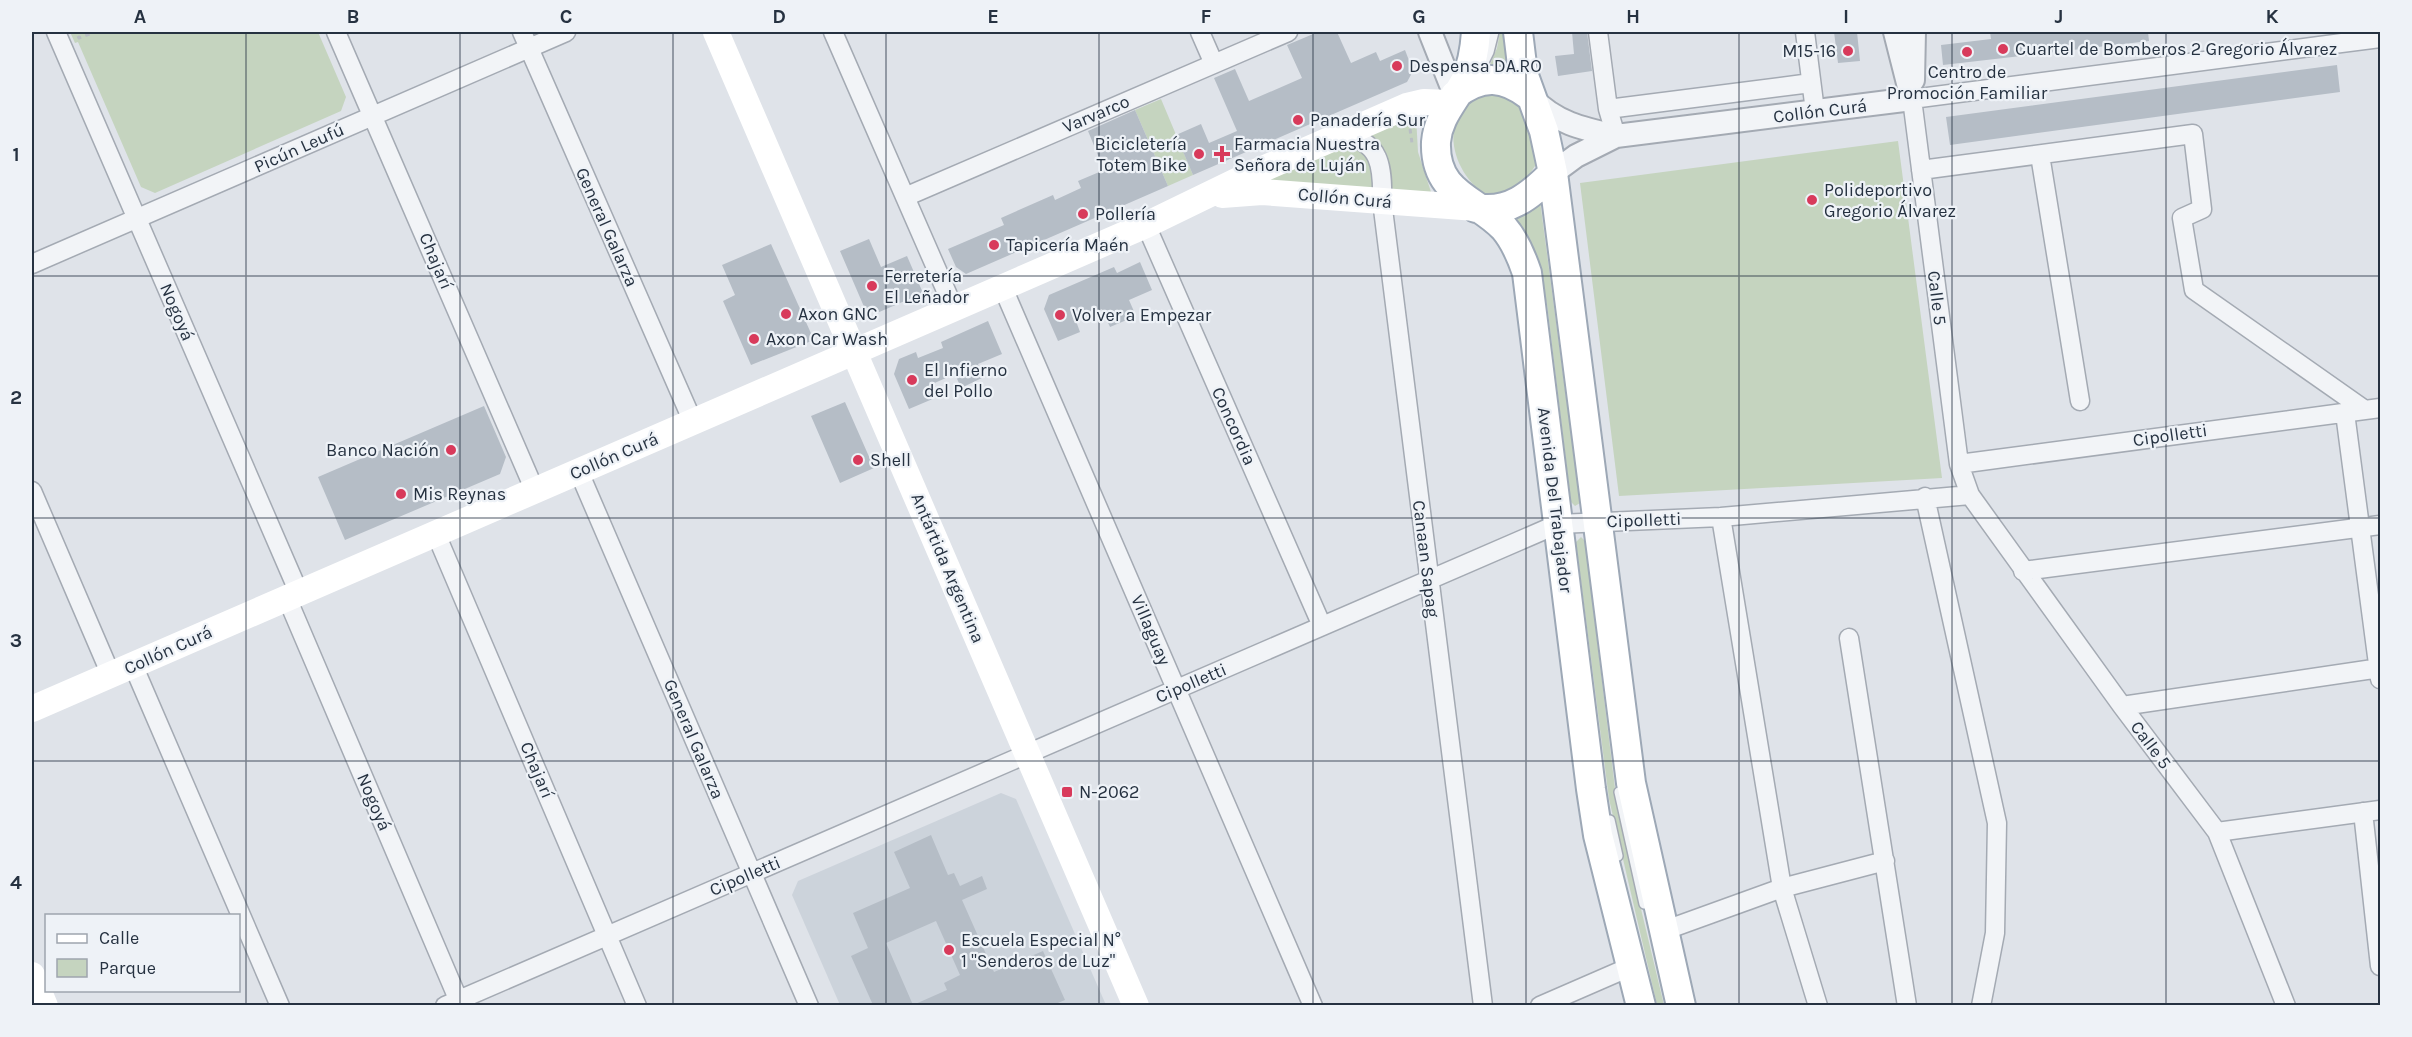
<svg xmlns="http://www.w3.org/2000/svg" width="2412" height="1037" font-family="Karla,sans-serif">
<rect width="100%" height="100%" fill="#dfe3e9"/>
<path fill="#ccd3db" d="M1001,793L1016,799L1106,1005H840L792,895L798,881Z"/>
<path fill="#c5d4bf" d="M70,32H318L346,97L341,111L155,193L141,187L78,42L75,43Z
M1500,32H1504L1510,69L1489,67L1497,48Z
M1498,90L1525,109L1537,159L1535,166L1519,190L1489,197C1464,183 1445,147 1457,118C1460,111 1465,104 1469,97Z
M1161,99L1193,175L1168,186L1135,110Z
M1416,116L1418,152L1431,192L1429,195L1392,194L1368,133Z
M1898,141L1942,478L1619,496L1580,183Z
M1348,143L1368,153L1375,186L1373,188L1251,184Z
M1540,201L1580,503L1575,506L1571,502L1547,304L1539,275L1509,215Z
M1581,537L1585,541L1618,813L1664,1005H1657L1609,799L1576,542Z"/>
<path fill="#b5bdc6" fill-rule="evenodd" d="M1318,32H1337L1351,63L1376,52L1380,61L1405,50L1413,71L1407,82L1193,175L1176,135L1201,124L1209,143L1237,131L1214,78L1235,69L1249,101L1302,78L1287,45Z
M1572,32H1587L1592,71L1558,76L1555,56L1574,54Z
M1834,32H1857L1860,61L1838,63Z
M1990,32H2148L2149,41L1943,65L1941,45L1991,39Z
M2337,65L2340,92L1950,145L1946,117Z
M1135,110L1168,186L966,274L956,267L948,249L1004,225L1001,218L1053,195L1055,200L1081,188L1078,181L1104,170L1088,131Z
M869,239L881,267L907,256L923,293L877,313L865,309L840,251Z
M771,244L814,340L751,365L723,301L735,295L722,265Z
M1140,262L1152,290L1129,300L1136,316L1110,327L1102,309L1076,321L1080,332L1058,341L1044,309L1049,295L1114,267L1117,273Z
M988,321L1002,354L978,364L984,377L961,388L955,374L930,385L935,398L909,409L894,374L899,359L916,352L918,358L943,348L941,342Z
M845,402L874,468L840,483L811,416Z
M484,406L506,457L500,474L345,540L318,477Z
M931,835L948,875L954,873L960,886L982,876L987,889L962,900L994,972L1043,951L1065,1000L1053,1005H873L851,956L868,948L853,913L910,888L894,852ZM936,921L960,975L944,983L947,990L913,1005L886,943Z"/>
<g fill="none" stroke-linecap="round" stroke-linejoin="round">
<defs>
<path id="service" d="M1482,66L1489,52L1494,32
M1619,792L1644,904
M1610,820L1618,856"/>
<path id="minor" d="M56,32L299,593
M336,32L535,491
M522,32L693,422
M833,32L954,309
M1200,32L1214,64
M1598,32L1608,109L1616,136
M1805,32L1815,111
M1608,109L1811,83
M1341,136C1381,139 1383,168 1382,201L1483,1006
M2040,155L2080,401
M1921,170L2193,134L2202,209L2182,218L2194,290L2365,410
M905,197L1288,32
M1146,225L1322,626
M32,264L566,32
M1003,288L1313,1006
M2345,413L2380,679
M1959,464L2380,408
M579,472L809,1006
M32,491L111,675
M1925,497L1997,823L1995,933L1981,1006
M1721,517L1782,888L1818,1006
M436,534L637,1006
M2023,571L2380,525
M287,598L461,1006
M1849,638L1907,1006
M133,665L280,1006
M2122,706L2380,668
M2363,812L2380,966
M2217,832L2380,810
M1663,931L1782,888L1885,861
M445,1006L1558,524L1721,517L1970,495
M1540,1006L1632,966
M2286,1006L2217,832L2122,706L1970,495L1959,464L1912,99L2380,38"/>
<path id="tertiary" d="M1430,32L1455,95
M1895,32L1912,99
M1913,80L1914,32
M1532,98C1555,123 1584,129 1616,136
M1553,173L1576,156L1616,136L1912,99"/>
<path id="primary" d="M1476,32C1475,47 1472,66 1465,81C1454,102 1438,117 1436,142C1434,195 1477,199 1504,228C1515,241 1522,258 1527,273L1591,789L1598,835L1641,1006
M1518,32L1523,73L1544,131L1553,173L1631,783L1681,1006
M1455,95C1482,74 1504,76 1530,96
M1476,208C1509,214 1531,195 1553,173"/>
</defs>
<use href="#service" stroke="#a4aab3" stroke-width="12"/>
<use href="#minor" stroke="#a4aab3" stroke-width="21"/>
<use href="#tertiary" stroke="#a4aab3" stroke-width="26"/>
<use href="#primary" stroke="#9da8b6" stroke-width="32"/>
<path stroke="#b9bec4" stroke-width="3" stroke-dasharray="4.5 4.5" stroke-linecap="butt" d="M78,36L79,38L95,32
M1410,129L1412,143"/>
<use href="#service" stroke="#f2f4f7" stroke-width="9"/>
<use href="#minor" stroke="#f2f4f7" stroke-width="18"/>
<use href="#tertiary" stroke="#f2f4f7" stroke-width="22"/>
<path stroke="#fff" stroke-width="26" d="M716,32L1136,1006
M1222,195L1262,192L1476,208
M32,709L1146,225L1249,175L1407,106L1424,102L1450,103
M32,975L45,1006"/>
<use href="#primary" stroke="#fff" stroke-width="28"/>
</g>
<path fill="none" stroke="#263241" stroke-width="1.5" stroke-opacity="0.55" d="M246,32V1006M460,32V1006M673,32V1006M886,32V1006M1099,32V1006M1313,32V1006M1526,32V1006M1739,32V1006M1952,32V1006M2166,32V1006M32,276H2380M32,518H2380M32,761H2380"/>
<g fill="#d83a5b" stroke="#eef2f7" stroke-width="2">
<circle cx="2003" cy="49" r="6"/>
<circle cx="1848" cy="51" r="6"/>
<circle cx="1967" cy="52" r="6"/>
<circle cx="1397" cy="66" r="6"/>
<circle cx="1298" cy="120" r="6"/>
<circle cx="1199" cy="154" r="6"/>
<path d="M1219 145h6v6h6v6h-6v6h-6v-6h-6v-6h6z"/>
<circle cx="1812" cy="200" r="6"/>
<circle cx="1083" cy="214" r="6"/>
<circle cx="994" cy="245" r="6"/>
<circle cx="872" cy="286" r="6"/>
<circle cx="786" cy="314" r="6"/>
<circle cx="1060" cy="315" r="6"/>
<circle cx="754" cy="339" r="6"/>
<circle cx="912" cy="380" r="6"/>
<circle cx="451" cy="450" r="6"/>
<circle cx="858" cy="460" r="6"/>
<circle cx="401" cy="494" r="6"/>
<rect x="1061" y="786" width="12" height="12" rx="3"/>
<circle cx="949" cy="950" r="6"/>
</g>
<g text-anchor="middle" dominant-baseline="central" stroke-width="4.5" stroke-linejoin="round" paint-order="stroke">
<g font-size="18" fill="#263241" stroke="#eef2f7" text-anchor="start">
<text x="2015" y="49">Cuartel de Bomberos 2 Gregorio Álvarez</text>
<text x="1836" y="51" text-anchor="end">M15-16</text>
<text x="1409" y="66">Despensa DA.RO</text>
<text x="1967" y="72" text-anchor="middle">Centro de<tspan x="1967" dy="21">Promoción Familiar</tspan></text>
<text x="1310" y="120">Panadería Sur</text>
<text x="1187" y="144" text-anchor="end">Bicicletería<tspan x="1187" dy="21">Totem Bike</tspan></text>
<text x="1234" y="144">Farmacia Nuestra<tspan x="1234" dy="21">Señora de Luján</tspan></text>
<text x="1824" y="190">Polideportivo<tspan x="1824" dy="21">Gregorio Álvarez</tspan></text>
<text x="1095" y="214">Pollería</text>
<text x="1006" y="245">Tapicería Maén</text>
<text x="884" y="276">Ferretería<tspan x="884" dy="21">El Leñador</tspan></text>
<text x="798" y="314">Axon GNC</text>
<text x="1072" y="315">Volver a Empezar</text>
<text x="766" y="339">Axon Car Wash</text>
<text x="924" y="370">El Infierno<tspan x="924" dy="21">del Pollo</tspan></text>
<text x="439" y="450" text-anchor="end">Banco Nación</text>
<text x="870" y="460">Shell</text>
<text x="413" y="494">Mis Reynas</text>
<text x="1079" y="792">N-2062</text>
<text x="961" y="940">Escuela Especial N°<tspan x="961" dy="21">1 "Senderos de Luz"</tspan></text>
</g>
<g font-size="18" fill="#263241" stroke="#eef2f7">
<text transform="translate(1820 111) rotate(-7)">Collón Curá</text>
<text transform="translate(1096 114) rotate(-23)">Varvarco</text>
<text transform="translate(299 148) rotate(-24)">Picún Leufú</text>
<text transform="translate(1345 198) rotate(5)">Collón Curá</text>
<text transform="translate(607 227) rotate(66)">General Galarza</text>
<text transform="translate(436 261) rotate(67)">Chajarí</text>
<text transform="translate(1937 298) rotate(83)">Calle 5</text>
<text transform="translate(177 312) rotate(67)">Nogoyá</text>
<text transform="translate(1234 426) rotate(66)">Concordia</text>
<text transform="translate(2170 435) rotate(-8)">Cipolletti</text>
<text transform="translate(614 456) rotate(-23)">Collón Curá</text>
<text transform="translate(1555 500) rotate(83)">Avenida Del Trabajador</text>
<text transform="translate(1644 520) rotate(-2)">Cipolletti</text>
<text transform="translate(1426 559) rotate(83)">Canaan Sapag</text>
<text transform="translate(948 568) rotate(67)">Antártida Argentina</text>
<text transform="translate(1151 630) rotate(67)">Villaguay</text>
<text transform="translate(168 650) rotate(-24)">Collón Curá</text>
<text transform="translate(1191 683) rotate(-23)">Cipolletti</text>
<text transform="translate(694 739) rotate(67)">General Galarza</text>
<text transform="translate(2151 745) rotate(53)">Calle 5</text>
<text transform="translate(537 770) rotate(67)">Chajarí</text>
<text transform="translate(374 802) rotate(67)">Nogoyá</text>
<text transform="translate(745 876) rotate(-23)">Cipolletti</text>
</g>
</g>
<rect width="2412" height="1037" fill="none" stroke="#eef2f7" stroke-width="66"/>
<rect x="45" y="914" width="195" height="78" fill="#eef2f7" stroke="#9ea5ae" stroke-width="1.5"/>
<rect x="57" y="934" width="30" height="9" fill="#ffffff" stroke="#9ea5ae" stroke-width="1.5"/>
<text x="99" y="944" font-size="18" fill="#263241">Calle</text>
<rect x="57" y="959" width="30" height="18" fill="#c5d4bf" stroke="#9ea5ae" stroke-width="1.5"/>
<text x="99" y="974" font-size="18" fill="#263241">Parque</text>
<rect x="33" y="33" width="2346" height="971" fill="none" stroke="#263241" stroke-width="2"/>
<g font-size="20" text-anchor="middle" font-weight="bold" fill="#263241">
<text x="140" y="23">A</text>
<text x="353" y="23">B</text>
<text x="566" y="23">C</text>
<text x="779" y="23">D</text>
<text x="993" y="23">E</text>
<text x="1206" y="23">F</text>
<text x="1419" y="23">G</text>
<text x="1633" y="23">H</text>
<text x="1846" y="23">I</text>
<text x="2059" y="23">J</text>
<text x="2272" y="23">K</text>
<text x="16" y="161">1</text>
<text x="16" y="404">2</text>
<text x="16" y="647">3</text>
<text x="16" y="889">4</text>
</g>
</svg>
